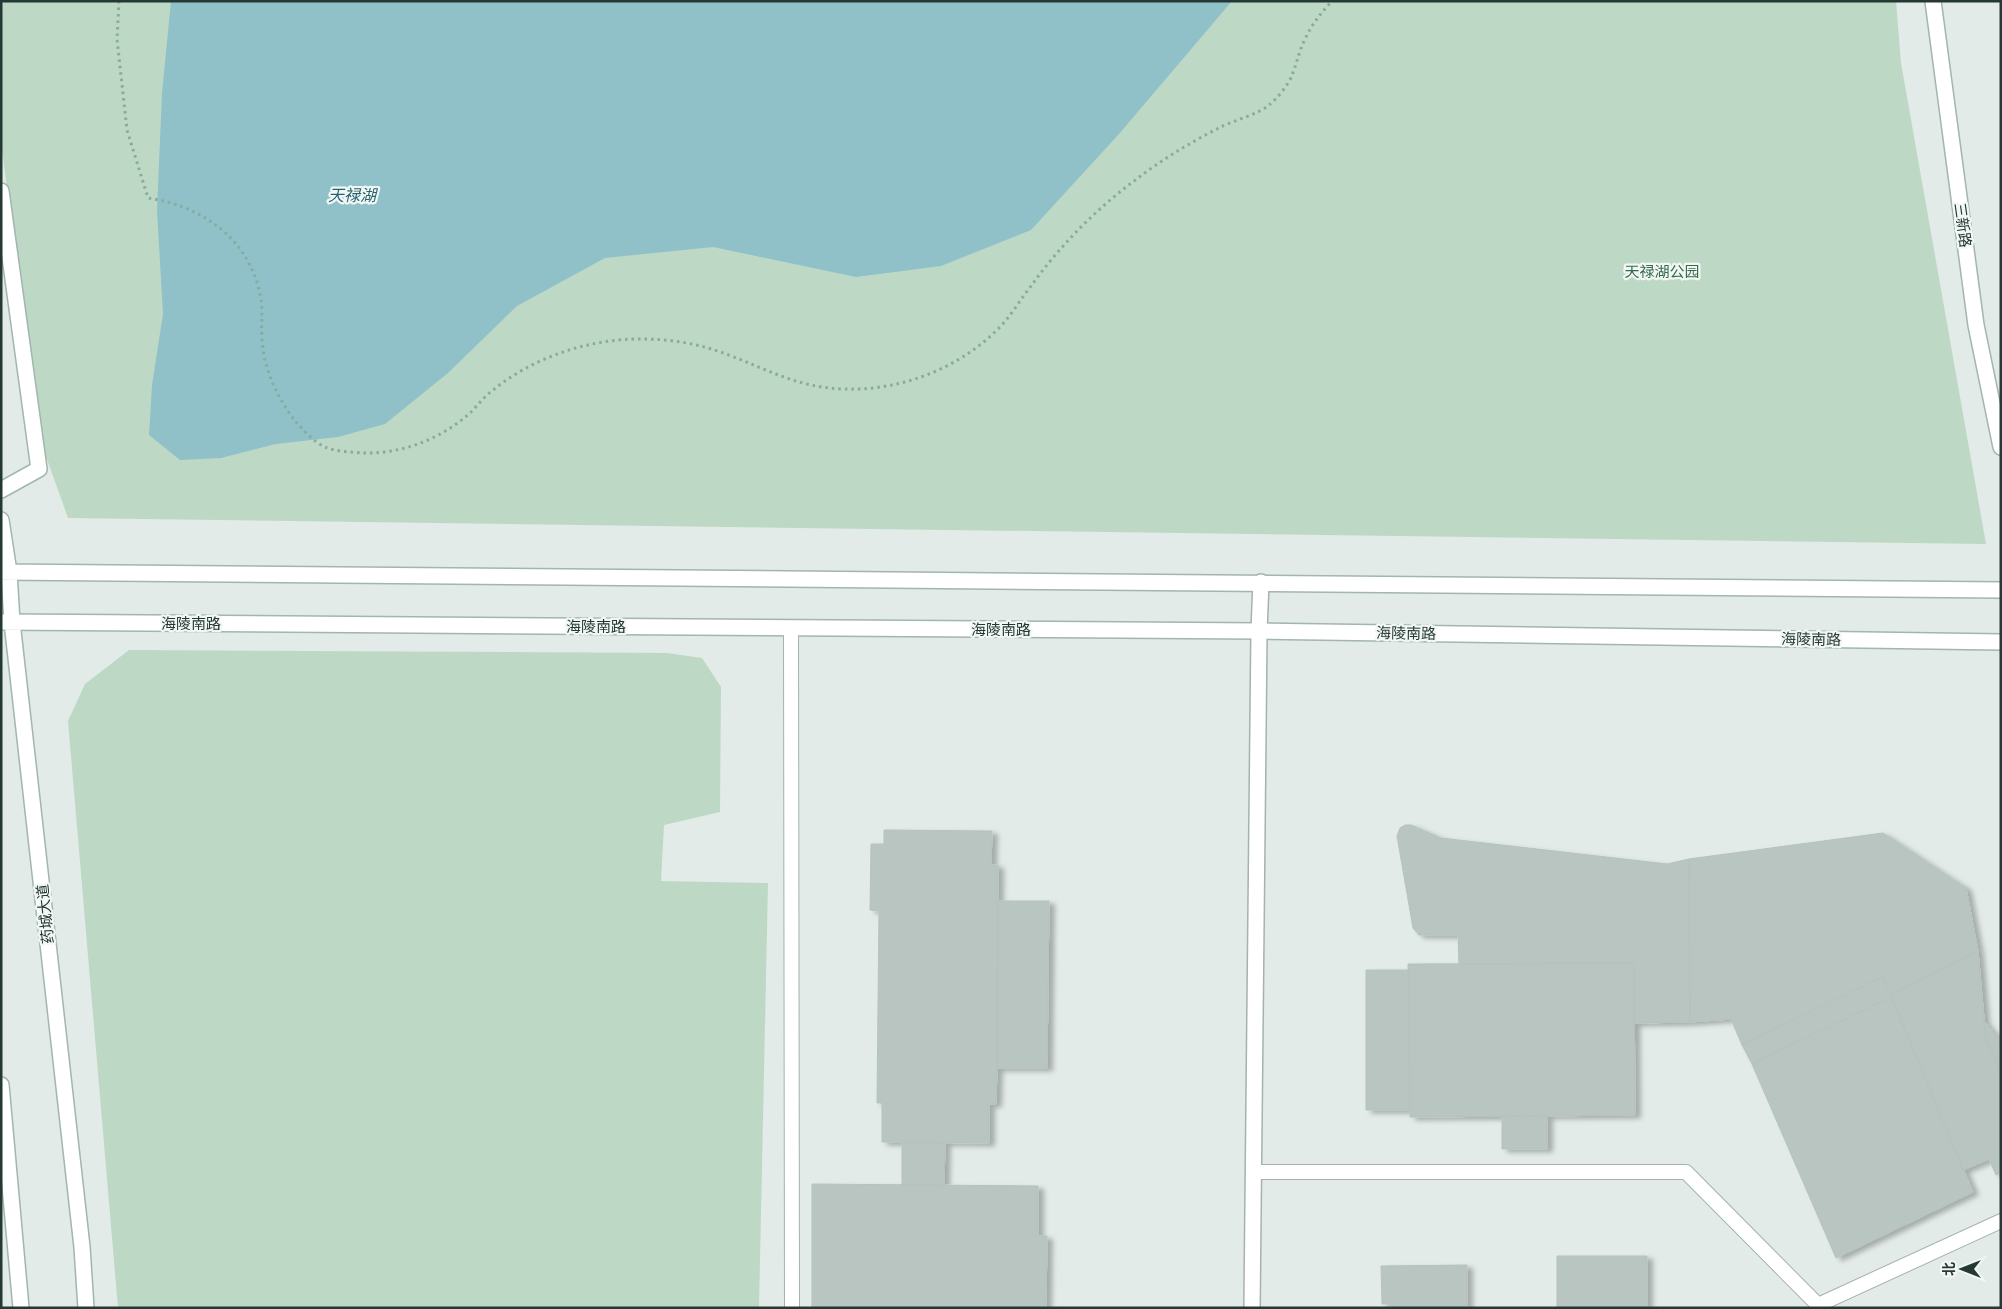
<svg xmlns="http://www.w3.org/2000/svg" width="2002" height="1309" font-family="Ubuntu,'Noto Sans SC',sans-serif">
<defs>
<filter id="shadow"><feDropShadow dx="5.5" dy="3" stdDeviation="2.5" flood-color="#0004"/></filter>
</defs>
<rect width="100%" height="100%" fill="#e2ebe7"/>
<path fill="#bdd9c5" d="M1,1H1896L1901,63L1986,544L68,518L39,437L1,142Z
M129,650L667,653L702,658L721,687L720,812L664,825L661,881L768,883L759,1308H118L68,721L85,684Z"/>
<path fill="#90c1c9" d="M171,1H1232L1119,134L1031,230L941,266L856,277L713,247L605,258L517,306L448,373L385,424L338,437L276,444L221,458L180,460L149,435L152,385L163,314L157,210L162,93Z"/>
<path fill="#b8c5c0" stroke="#b5c3bd" filter="url(#shadow)" d="M1405,825H1411L1441,838L1667,864L1689,859L1690,1022L1634,1023V963L1459,964L1458,935H1419L1413,928L1397,836L1400,828Z
M884,830L992,831L991,865H998L997,1068L996,1104H989V1143L882,1142V1103H877L879,911L870,910L871,844H884Z
M1883,833L1966,888L1978,951L1891,995L1882,977L1742,1045L1731,1019L1690,1022L1689,859Z
M998,901H1049L1047,1068H997Z
M1978,951L1986,1041L2001,1072V1173L1996,1175L1989,1159L1963,1170L1891,995Z
M1634,963L1635,1115L1410,1117L1408,964Z
M1366,970H1410V1110H1366Z
M1882,977L1891,997L1752,1064L1742,1045Z
M1891,997L1973,1192L1836,1258L1752,1064Z
M1984,1021L2001,1042V1072L1986,1041Z
M1502,1116H1547V1149H1502Z
M902,1143H945L944,1186L902,1185Z
M812,1184L1038,1186V1236H1047L1046,1308H812Z
M1557,1256H1647V1307H1557Z
M1467,1265V1308H1391V1304H1382L1381,1266Z"/>
<g fill="none" stroke-linecap="round" stroke-linejoin="round">
<defs>
<path id="lane" d="M791,628L792,1308
M1254,1172H1686L1818,1305
M1819,1308L1818,1305L2001,1221"/>
<path id="street" d="M1252,1308L1259,631L1261,582"/>
<path id="secondary" d="M1933,1L1976,325L2001,447
M1,191L39,469L1,490
M1,520L9,572L12,622L82,1247L86,1308
M1,572L2001,590
M1,622L1259,631L2001,642
M1,1085L21,1308"/>
</defs>
<use href="#lane" stroke="#a5b2ae" stroke-width="16"/>
<use href="#street" stroke="#a5b2ae" stroke-width="18"/>
<use href="#secondary" stroke="#a2b5ae" stroke-width="18"/>
<path stroke="#86ab9f" stroke-width="3" stroke-dasharray="2.5 4" stroke-linecap="butt" d="M119,1L117,39L127,130L148,198C203,206 251,240 261,299C263,312 261,324 262,337C263,368 277,398 296,422C304,431 314,442 325,447C336,452 352,452 363,453C402,454 441,439 470,413C475,408 480,402 486,396C508,376 538,360 566,351C617,334 676,335 726,354C767,369 798,388 844,389C900,391 958,369 998,329C1011,316 1020,300 1031,286C1059,247 1095,210 1134,181C1160,161 1189,143 1219,128C1234,120 1257,115 1269,105C1277,99 1289,84 1292,75C1297,63 1299,51 1305,39C1312,24 1321,13 1332,1"/>
<use href="#lane" stroke="#fff" stroke-width="14"/>
<use href="#street" stroke="#fff" stroke-width="15"/>
<use href="#secondary" stroke="#fff" stroke-width="15"/>
</g>
<g text-anchor="middle" dominant-baseline="central" stroke-width="4.5" stroke-linejoin="round" paint-order="stroke">
<g font-size="15" fill="#243934" stroke="#f2f7f5">
<text transform="translate(1963 225) rotate(82)">三新路</text>
<text x="191" y="623">海陵南路</text>
<text x="596" y="626">海陵南路</text>
<text x="1001" y="629">海陵南路</text>
<text transform="translate(1406 633) rotate(1)">海陵南路</text>
<text transform="translate(1811 639) rotate(1)">海陵南路</text>
<text transform="translate(45 914) rotate(-96)">药城大道</text>
</g>
<g font-size="15" fill="#336c49" stroke="#f2f7f5">
<text x="1662" y="271">天禄湖公园</text>
</g>
<g font-size="16" font-style="italic" fill="#25626f" stroke="#f2f7f5">
<text x="352" y="195">天禄湖</text>
</g>
</g>
<rect width="2002" height="1309" fill="none" stroke="#243934" stroke-width="5"/>
<g transform="translate(1962 1269) rotate(270)" stroke="#f2f7f5" stroke-width="4" paint-order="stroke">
<path d="M0-4L9 19L0 12L-9 19Z" fill="#243934"/>
<text y="-8" font-size="14" font-weight="bold" text-anchor="middle" fill="#243934">北</text>
</g>
</svg>
